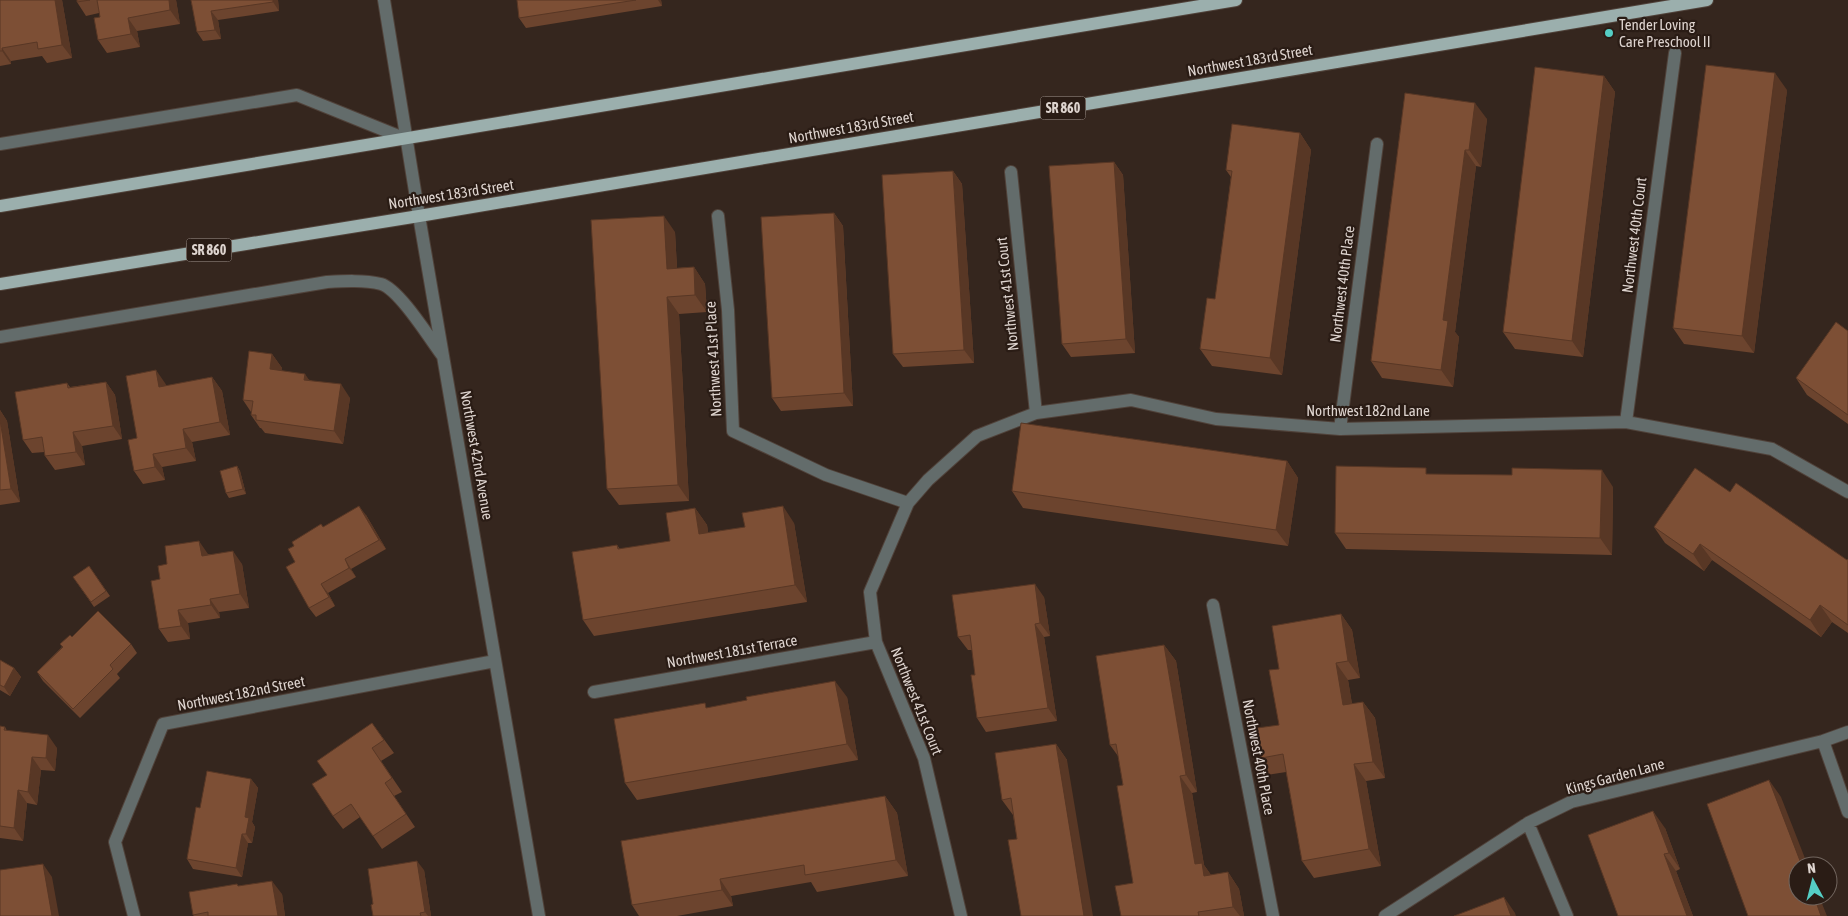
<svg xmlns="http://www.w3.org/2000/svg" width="1848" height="916" font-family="'Asap Condensed',sans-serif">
<rect width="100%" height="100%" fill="#35261e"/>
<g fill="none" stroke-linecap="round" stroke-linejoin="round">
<defs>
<path id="minor" d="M384,0L419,216L539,916
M0,144L297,95L406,139
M1011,172L1036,413
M718,216L728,310L733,431L826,475L908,503
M0,337L327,282C345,281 364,280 381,284C399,289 430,339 442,355
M1626,422L1675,53
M1340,429L1377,144
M1213,605L1273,916
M594,692L876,642
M1823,741L1848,812
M1528,823L1567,916
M134,916L115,842L163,724L495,661
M961,916L924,758L876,642L870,592L908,503L928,480L977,436L1036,413L1131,400L1216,419L1340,429L1626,422L1772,449L1848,492
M1385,916L1528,823L1571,802L1823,741L1848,732"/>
<path id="major" d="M0,206L1236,0
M0,284L419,216L1707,0"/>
</defs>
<use href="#minor" stroke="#50423a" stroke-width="14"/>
<use href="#major" stroke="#50423a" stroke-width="14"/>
<use href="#minor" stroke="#636c6b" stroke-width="12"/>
<use href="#major" stroke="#9bafad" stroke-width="12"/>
</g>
<path fill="#6c442e" d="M0,0H62L72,58L47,63L42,56L11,61V64L0,66Z
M77,0H176L180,24L137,31L140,47L107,53L98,40L100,17L99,13L86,16L77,2Z
M191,0H278L279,11L218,20L221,39L203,41L197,32Z
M517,0H661L662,6L526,28L519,18Z
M1604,76L1615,92L1583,357L1515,349L1503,332Z
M1787,90L1754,353L1684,344L1673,328Z
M1405,93L1487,119L1481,167L1476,166L1455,332L1459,337L1453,387L1382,378L1371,361Z
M1300,133L1311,150L1282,375L1212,366L1200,349L1215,299L1231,177L1226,170Z
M1114,162L1123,175L1135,353L1071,357L1062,344Z
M953,171L962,184L974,363L903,367L893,354Z
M834,213L843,226L853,406L781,411L772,398Z
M675,232L677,268L694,267L705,284L707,312L679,314L689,501L619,505L607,489Z
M1848,331V424L1807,395L1796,378Z
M272,354L282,368L281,371L310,380L350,398L343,444L265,433L261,428H260L251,415V412L243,400Z
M212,377L222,391L230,435L192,442L196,461L162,467L165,480L143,484L134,471L137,438L165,383L166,386Z
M106,382L115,395L122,439L82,446L85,465L55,470L45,456V452L32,453L23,440L67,383L70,387Z
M0,410L7,421L20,502L0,505Z
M1287,461L1298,478L1288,546L1023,508L1012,491Z
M237,466L240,471L246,494L229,498L226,493Z
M1430,474L1613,487L1612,555L1346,549L1335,533Z
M1730,492L1847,560L1848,559V633L1832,622L1821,637L1712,560L1704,571L1665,543L1654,527Z
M695,508L707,525L708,532L794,523L807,602L594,636L583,620L617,545L620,549L670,541Z
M366,515L386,549L351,569L356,577L328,593L335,606L316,617L309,608L295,562L294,546L323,527Z
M208,554L242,564L249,608L219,612L220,618L188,623L190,639L168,642L159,629L160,579L167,564Z
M89,566L110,596L94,607L73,577Z
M1044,597L1050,636L1044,637L1057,721L986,732L977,718L975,675L972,650H968L958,637Z
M1341,614L1352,630L1360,678L1348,680L1352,704L1363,702L1375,718L1385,778L1366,781L1381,866L1314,878L1302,861L1286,772L1267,775L1256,759L1279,725V669Z
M72,637L131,644L137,653L117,674L120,678L80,718L43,681L37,672L62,647L60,644Z
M1164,645L1176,661L1197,792L1192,793L1204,865L1211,875L1228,872L1239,889L1244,916H1121L1133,883L1123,785L1118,756L1110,745Z
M0,660L14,668L21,677L10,696L0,690Z
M847,697L858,760L637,800L625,783L708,708Z
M372,723L394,753L381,761L402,792L394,796L415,827L382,849L360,817L343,829L333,816L327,775Z
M0,726L5,727L7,731L57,748L55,771L41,770L37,805L27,803L23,841L0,838Z
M1056,744L1067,760L1017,839L1013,815L1002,800Z
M251,779L258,788L252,822L255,827L252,843H248L242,877L193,869L187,859L200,808Z
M885,796L897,813L908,876L817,892L811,882L731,896L733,906L677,916H639L632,905Z
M1665,828L1680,869L1676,871L1693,916H1618Z
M424,870L431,916H373V904Z
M239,886L282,894L285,916H194L193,915Z"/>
<path fill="#583725" d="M55,0H62L72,58L62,45Z
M169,0H176L180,24L170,10Z
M273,0H278L279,11L273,2Z
M658,0H661L662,6Z
M211,11L218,20L221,39L215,30Z
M128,18L137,31L140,47L131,34Z
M2,48L11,61V64L2,51Z
M1775,73L1787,90L1754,353L1742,336Z
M1604,76L1615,92L1583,357L1572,341Z
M1475,103L1487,119L1481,167L1469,150Z
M1300,133L1311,150L1282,375L1270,358Z
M1465,150L1476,166L1455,332L1459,337L1453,387L1441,370L1443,320Z
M1114,162L1123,175L1135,353L1126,339Z
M953,171L962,184L974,363L964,350Z
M834,213L843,226L853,406L844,393Z
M664,216L675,232L678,286L667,269Z
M694,267L705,284L707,312L695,295Z
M667,297L679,314L689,501L678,485Z
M272,354L282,368L279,382L270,369Z
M156,370L165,383L168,400L159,387Z
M305,374L314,387L304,380Z
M212,377L222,391L230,435L220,422Z
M106,382L115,395L122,439L113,426Z
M341,384L350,398L343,444L334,431Z
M0,410L7,421L20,502L11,489L0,420Z
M183,429L192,442L196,461L186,448Z
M73,432L82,446L85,465L76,452Z
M153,454L162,467L165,480L155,467Z
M1287,461L1298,478L1288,546L1276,530Z
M237,466L240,471L246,494L243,489Z
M1602,470L1613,487L1612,555L1600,538Z
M359,506L366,515L386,549L379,540Z
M783,506L794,523L807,602L795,585Z
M695,508L707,525L711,550L699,534Z
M199,541L208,554L211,569L202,556Z
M1700,544L1712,560L1704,571L1693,554Z
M233,551L242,564L249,608L240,594Z
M345,559L351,569L356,577L349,568Z
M321,584L328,593L335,606L329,597Z
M1035,584L1044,597L1050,636L1040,623Z
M210,599L219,612L220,618L211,605Z
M1820,605L1832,622L1821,637L1810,620Z
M178,610L188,623L190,639L181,626Z
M1341,614L1352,630L1360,678L1348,661Z
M1035,624L1044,637L1057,721L1048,708Z
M1164,645L1176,661L1197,792L1186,775Z
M1336,663L1348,680L1355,722L1343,705Z
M14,668L21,677L10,696L4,687Z
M835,681L847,697L858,760L847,744Z
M1363,702L1375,718L1385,778L1373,762Z
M48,735L57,748L55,771L46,758Z
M1056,744L1067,760L1093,916H1084Z
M32,757L41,770L37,805L28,792Z
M1354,764L1366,781L1381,866L1369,849Z
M1180,776L1192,793L1204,865L1214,879H1206L1195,864Z
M251,779L258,788L252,822L255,827L252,843L246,834L245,817Z
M1769,780L1781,797L1808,866H1802Z
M18,790L27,803L23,841L14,828Z
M885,796L897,813L908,876L896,860Z
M1653,811L1665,828L1680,869L1669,853Z
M242,834L248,843L242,877L236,868Z
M1664,854L1676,871L1693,916H1687Z
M417,861L424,870L431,916H428L425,912Z
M43,864L52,877L59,916H52Z
M1228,872L1239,889L1244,916H1240L1233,907Z
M720,879L731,896L733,906L722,890Z
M272,881L282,894L285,916H278Z
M1814,896H1819L1827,916H1821Z
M1504,897L1515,913L1516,916H1511Z"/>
<path fill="#7d4f35" stroke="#583725" d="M0,0H55L62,45L38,49L37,42L2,48V51H0Z
M77,0H90L77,2Z
M97,0H169L170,10L128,18L131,34L98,40L94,18L100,17Z
M191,0H273V2L211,11L215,30L197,32Z
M517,0H636L519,18Z
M1706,65L1775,73L1742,336L1673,328Z
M1535,67L1604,76L1572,341L1503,332Z
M1405,93L1475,103L1469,150H1465L1443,320L1448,321L1441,370L1371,361Z
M1232,124L1300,133L1270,358L1200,349L1207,298L1215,299L1232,171L1226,170Z
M1114,162L1126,339L1062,344L1049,166Z
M953,171L964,350L893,354L882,175Z
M834,213L844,393L772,398L761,217Z
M664,216L667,269L694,267L695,295L667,297L678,485L607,489L591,220Z
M1836,322L1848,331V415L1796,378Z
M249,351L272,354L270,369L305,374L304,380L341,384L334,431L256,420V415H251L253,401L243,400Z
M156,370L159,387L212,377L220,422L183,429L186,448L153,454L155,467L134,471L128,440L137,438L126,376Z
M106,382L113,426L73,432L76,452L45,456L42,437L23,440L15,392L67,383L68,388Z
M0,420L11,489L0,490Z
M1021,423L1287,461L1276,530L1012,491Z
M237,466L243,489L226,493L220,471Z
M1336,466L1426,468V474L1512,475V468L1602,470L1600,538L1335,533Z
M1695,468L1730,492L1736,483L1847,560L1848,559V625L1820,605L1810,620L1700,544L1693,554L1654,527Z
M359,506L379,540L345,559L349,568L321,584L329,597L309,608L286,567L295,562L288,549L294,546L292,542L321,524L323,527Z
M783,506L795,585L583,620L572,552L617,545L618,549L670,541L666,513L695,508L699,534L745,527L742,513Z
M199,541L202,556L233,551L240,594L210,599L211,605L178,610L181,626L159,629L151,581L160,579L158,566L167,564L165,546Z
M89,566L106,591L91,602L73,577Z
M1035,584L1040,623L1035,624L1048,708L977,718L971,675H975L970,635L958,637L952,595Z
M98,611L131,644L110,665L113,669L73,709L37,672L63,647L60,644L70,635L72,637Z
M1341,614L1348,661L1336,663L1343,705L1363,702L1373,762L1354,764L1369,849L1302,861L1283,754L1256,759L1250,729L1279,725L1269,670L1279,669L1272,626Z
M1164,645L1186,775L1180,776L1195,864L1202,863L1204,876L1228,872L1233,907L1198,912L1199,916H1121L1115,886L1133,883L1117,786L1123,785L1116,744L1110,745L1096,656Z
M0,660L14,668L4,687L0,685Z
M835,681L847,744L625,783L614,719L705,703L706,708L747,700L746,697Z
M372,723L384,740L372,748L392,778L385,783L406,814L373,836L351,804L333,816L312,784L327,775L317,761Z
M0,726L5,727L4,730L48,735L46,758L32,757L28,792L18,790L14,828L0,826Z
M1056,744L1084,916H1021L1008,840L1017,839L1011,798L1002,800L995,753Z
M207,771L251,779L245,817L249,818L246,834H242L236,868L187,859L196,807L200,808Z
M1769,780L1802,866H1798V896H1814L1821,916H1748L1707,804Z
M885,796L896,860L805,875L804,865L720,879L722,890L632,905L621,841Z
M1653,811L1669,853L1664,854L1687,916H1618L1588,835Z
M417,861L425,912L420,913L421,916H373L371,905L373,904L368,869Z
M43,864L52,916H0V870Z
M272,881L278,916H208V912L193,915L189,892L237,884L238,886Z
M1504,897L1511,916H1454Z"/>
<circle fill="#55cec5" stroke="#2a1c15" stroke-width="2" cx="1609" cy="33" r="5"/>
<g text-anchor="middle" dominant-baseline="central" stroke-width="4.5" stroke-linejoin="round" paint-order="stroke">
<g fill="#2a1c15" stroke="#a89d97" stroke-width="1">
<rect x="1040.5" y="96.5" width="45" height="23" rx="4"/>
<rect x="186.5" y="238.5" width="45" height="23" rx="4"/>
</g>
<g font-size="14" font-weight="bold" fill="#ded4cf">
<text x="1063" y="108">SR 860</text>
<text x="209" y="250">SR 860</text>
</g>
<g font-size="15" fill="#ded4cf" stroke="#2a1c15" text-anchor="start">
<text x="1619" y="24">Tender Loving<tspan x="1619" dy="17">Care Preschool II</tspan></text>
</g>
<g font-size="15" fill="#ded4cf" stroke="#2a1c15">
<text transform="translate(1250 60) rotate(-10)">Northwest 183rd Street</text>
<text transform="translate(851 127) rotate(-10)">Northwest 183rd Street</text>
<text transform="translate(451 194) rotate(-9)">Northwest 183rd Street</text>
<text transform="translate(1634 235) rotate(-83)">Northwest 40th Court</text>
<text transform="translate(1342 284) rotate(-83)">Northwest 40th Place</text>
<text transform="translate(1007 294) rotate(-96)">Northwest 41st Court</text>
<text transform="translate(713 359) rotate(-93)">Northwest 41st Place</text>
<text x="1368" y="410">Northwest 182nd Lane</text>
<text transform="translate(477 455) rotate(80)">Northwest 42nd Avenue</text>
<text transform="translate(732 651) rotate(-10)">Northwest 181st Terrace</text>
<text transform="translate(241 693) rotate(-11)">Northwest 182nd Street</text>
<text transform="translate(917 701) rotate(68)">Northwest 41st Court</text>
<text transform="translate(1259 757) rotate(79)">Northwest 40th Place</text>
<text transform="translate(1615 776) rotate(-15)">Kings Garden Lane</text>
</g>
</g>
<g transform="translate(1813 881) rotate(353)"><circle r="24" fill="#2a1c15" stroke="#72665f"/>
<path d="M0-4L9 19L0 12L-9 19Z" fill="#55cec5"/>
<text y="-8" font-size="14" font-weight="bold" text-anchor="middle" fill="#ded4cf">N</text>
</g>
</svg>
